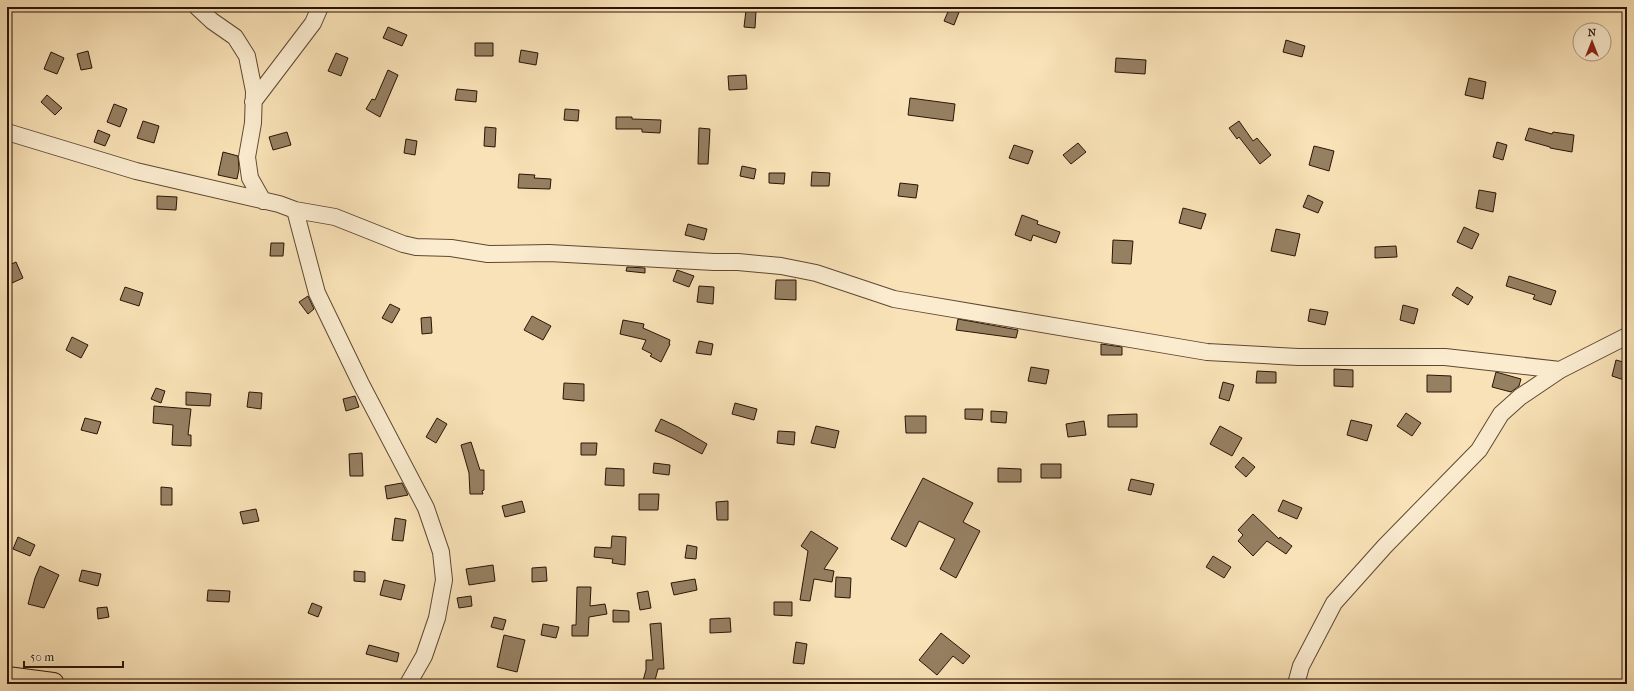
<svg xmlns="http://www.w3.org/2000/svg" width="1634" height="691" font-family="'IM FELL French Canon',serif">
<rect width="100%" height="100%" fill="#f9e2b7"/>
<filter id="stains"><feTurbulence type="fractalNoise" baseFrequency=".005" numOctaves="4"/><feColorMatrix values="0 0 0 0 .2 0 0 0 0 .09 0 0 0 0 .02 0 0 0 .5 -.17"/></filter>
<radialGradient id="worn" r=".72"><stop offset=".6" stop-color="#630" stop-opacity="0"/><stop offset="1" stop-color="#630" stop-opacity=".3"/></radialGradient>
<path fill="#968062" stroke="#2a1506" d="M950,7H961L954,25L944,21Z
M746,10L756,11L755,28L744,27Z
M388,27L407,35L402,46L383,38Z
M1286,40L1305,46L1302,57L1283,52Z
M475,43H493V56H475Z
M521,50L538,53L536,65L519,62Z
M88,51L92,68L81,70L77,54Z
M51,52L64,58L57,74L44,69Z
M336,53L348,58L341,76L328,71Z
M1116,58L1146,60L1145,74L1115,72Z
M388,70L398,75L380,117L366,109L372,99L375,100Z
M746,75L747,89L729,90L728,76Z
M1469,78L1486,82L1483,99L1465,95Z
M457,89L477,91L476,102L455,100Z
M47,95L62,108L55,115L41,102Z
M910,98L955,104L953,121L908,115Z
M114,104L127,109L120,127L107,122Z
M565,109L579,110L578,121L564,120Z
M616,117H632V119L661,120L660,133L642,132V129H616Z
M143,121L159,126L154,143L137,138Z
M1239,121L1253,141L1257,138L1271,155L1260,164L1239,137L1237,139L1229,128Z
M485,127L496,128L495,147L484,146Z
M699,128L710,129L708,164H698Z
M1529,128L1552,134L1553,132L1574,135L1572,152L1550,148V147L1525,140Z
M98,130L110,135L105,146L94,142Z
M287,132L291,145L273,150L269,137Z
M406,139L417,141L415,155L404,153Z
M1497,142L1507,145L1503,160L1493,157Z
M1078,143L1086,152L1071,164L1063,155Z
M1014,145L1033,151L1028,164L1009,158Z
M1314,146L1334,151L1329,171L1309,165Z
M223,152L238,156L239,169L237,179L218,175Z
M742,166L756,169L754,179L740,176Z
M812,172L830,173L829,186H811Z
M769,173H785L784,184L769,183Z
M519,174L535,175L534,178L551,179L550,189L518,188Z
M900,183L918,185L916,198L898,196Z
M1479,190L1496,193L1493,212L1476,208Z
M1308,195L1323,202L1318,213L1303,207Z
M157,196L177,197L176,210L157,209Z
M1183,208L1206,214L1201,229L1179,223Z
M1022,215L1038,221L1037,224L1060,232L1056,243L1033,235L1031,241L1015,235Z
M688,224L707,229L704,240L685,235Z
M1464,227L1479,234L1472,249L1457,242Z
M1276,229L1300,234L1295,256L1271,251Z
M1113,240L1133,241L1131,264L1112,263Z
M271,243H284L283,256H270Z
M1396,246L1397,257L1375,258V247Z
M16,262L23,278L12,283L7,271V266Z
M627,267L645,268V273L626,271Z
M677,270L694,276L689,287L673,281Z
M1509,276L1556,291L1551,305L1533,299L1535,295L1506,286Z
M776,280H796V300L775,299Z
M699,286L714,287L713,304L697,302Z
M125,287L143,293L139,306L120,300Z
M1457,287L1473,297L1468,305L1452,295Z
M308,296L314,309L308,314L299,302Z
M390,304L400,309L392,323L382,318Z
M1403,305L1418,309L1414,324L1400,320Z
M1310,309L1328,312L1325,325L1308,321Z
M532,316L551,326L543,340L524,330Z
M431,317L432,333L422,334L421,318Z
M958,319L1018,330L1016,338L956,330Z
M623,320L644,324L643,328L670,340L669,344H670L661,362L650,356L652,354L642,349L646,340L620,334Z
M72,337L88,345L81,358L66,350Z
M699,341L713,344L711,355L696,353Z
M1101,344L1122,347V355H1101Z
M1616,360L1627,363V381L1612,376Z
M1031,367L1049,370L1046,384L1028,381Z
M1334,369L1353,370V387L1334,386Z
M1257,371L1276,372V383H1256Z
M1496,372L1521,379L1519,386L1511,392L1492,387Z
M1427,375L1451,376V392H1427Z
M1223,382L1234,385L1229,401L1219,398Z
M564,383L584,384V401L563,399Z
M156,388L165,391L161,403L151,399Z
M186,392L211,394L210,406L186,405Z
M249,392L262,393L261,409L247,407Z
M355,396L359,407L346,411L343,399Z
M735,403L757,409L754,420L732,414Z
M154,406L191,409L188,435H191V446L172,445L173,425L153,423Z
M965,409H983L982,420L965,419Z
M991,411L1007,412L1006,423L991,422Z
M1406,413L1421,423L1412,436L1397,426Z
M1137,414V427H1108V415Z
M905,416H926V433H906Z
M85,418L101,422L97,434L81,430Z
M437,418L447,424L436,443L426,437Z
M661,419L678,427L707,444L702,454L672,438L655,431Z
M1351,420L1372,425L1367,441L1347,435Z
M1084,421L1086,435L1068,437L1066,424Z
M816,426L839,431L835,448L811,443Z
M1220,426L1242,438L1232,456L1210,444Z
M778,431L795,432L794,445L777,443Z
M471,442L480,470H484V490L482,491L483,494H470L469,473L461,445Z
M581,443H597L596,455H581Z
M362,453L363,476H350L349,454Z
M1243,457L1255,467L1246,477L1235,467Z
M654,463L670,465L669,475L653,473Z
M1041,464H1061V478H1041Z
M606,468L624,469V486L605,485Z
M998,468L1021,469V482H998Z
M923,478L973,503L963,522L980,531L956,578L940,569L955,539L919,521L906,547L891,539Z
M1131,479L1154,484L1151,495L1128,490Z
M402,483L408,495L387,499L385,486Z
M161,487L172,488V505H161Z
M639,494H659L658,510H639Z
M1283,500L1302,508L1297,519L1278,511Z
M522,501L525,512L505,517L502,506Z
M728,501V520H717L716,502Z
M256,509L259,521L243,524L240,512Z
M1253,514L1279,539L1280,537L1292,546L1286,554L1267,541L1253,556L1238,541L1243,535L1238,530Z
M395,518L406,520L403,541L392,540Z
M811,531L838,548L824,569L834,571L832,582L814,579L810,601L800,600L808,551L801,546Z
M612,536L626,537L625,565L612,563L613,559L594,557L595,547L611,548Z
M18,537L35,545L30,556L13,549Z
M687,545L697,547L696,559L685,558Z
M1213,556L1231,567L1224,578L1206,567Z
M493,565L495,581L469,585L466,569Z
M40,566L59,575L44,608L28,604L35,578Z
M546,567L547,581L532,582V568Z
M82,570L101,574L98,586L79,581Z
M354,571L365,572V582L354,581Z
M836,577L851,578L850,598L835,597Z
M695,579L697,590L674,595L671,583Z
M384,580L405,585L401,600L380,595Z
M577,587H591L590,606L605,604L607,614L589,617L588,636H572V625H576Z
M208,590L230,591L229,602L207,601Z
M648,591L651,608L640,610L637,593Z
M471,596L472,606L459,608L457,598Z
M774,602H792V616L774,615Z
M312,603L322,607L318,617L308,613Z
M107,607L109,617L98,619L97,608Z
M613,610L629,611V622H613Z
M494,617L506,620L503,630L491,627Z
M730,618L731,632L710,633V619Z
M661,623L664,669H658L654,684H642L646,670V660H653L650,624Z
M543,624L559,627L556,638L541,635Z
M941,633L970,656L963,664L953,656L937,675L919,660Z
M504,635L525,640L517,672L497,667Z
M796,642L807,644L804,664L793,663Z
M369,645L399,653L397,662L366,654Z"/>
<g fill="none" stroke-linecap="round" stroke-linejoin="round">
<defs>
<path id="minor" d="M197,7L212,21L235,37L247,56L254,91L253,123L247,157L250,178L263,201
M253,102L313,23L320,7
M7,132L136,171L279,204L295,210L335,217L403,244L416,247L451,248L488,254L549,253L714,262H738L781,266L816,273L894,299L1207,352L1298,357H1445L1560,370
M295,210L317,293L361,384L426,508L441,552L444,580L437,618L424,656L408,684
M1296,684L1301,666L1334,603L1385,546L1479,450L1501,414L1520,397L1560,370L1627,336"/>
<path id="primary" d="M7,678L53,684"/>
</defs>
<use href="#minor" stroke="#5e4832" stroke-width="18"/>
<use href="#primary" stroke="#2a1506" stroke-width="24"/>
<use href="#minor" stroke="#fbecd0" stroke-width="16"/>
<use href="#primary" stroke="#f9e2b7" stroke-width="22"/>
</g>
<rect width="1634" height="691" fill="none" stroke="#f9e2b7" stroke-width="24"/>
<rect x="8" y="8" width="1618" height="675" fill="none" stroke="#2a1506" stroke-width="2"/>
<rect x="12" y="12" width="1610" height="667" fill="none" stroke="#2a1506"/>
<g transform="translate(1592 42)"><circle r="19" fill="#fbecd0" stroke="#a7967f"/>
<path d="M0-3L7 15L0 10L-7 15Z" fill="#8f2418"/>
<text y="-6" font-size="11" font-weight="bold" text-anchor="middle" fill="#2a1506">N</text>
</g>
<path d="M24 661v6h99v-6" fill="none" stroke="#2a1506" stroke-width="2"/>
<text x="30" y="661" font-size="12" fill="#2a1506" stroke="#fbecd0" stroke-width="3" paint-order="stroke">50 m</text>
<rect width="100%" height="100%" filter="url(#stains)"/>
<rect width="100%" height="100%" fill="url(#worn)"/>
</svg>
